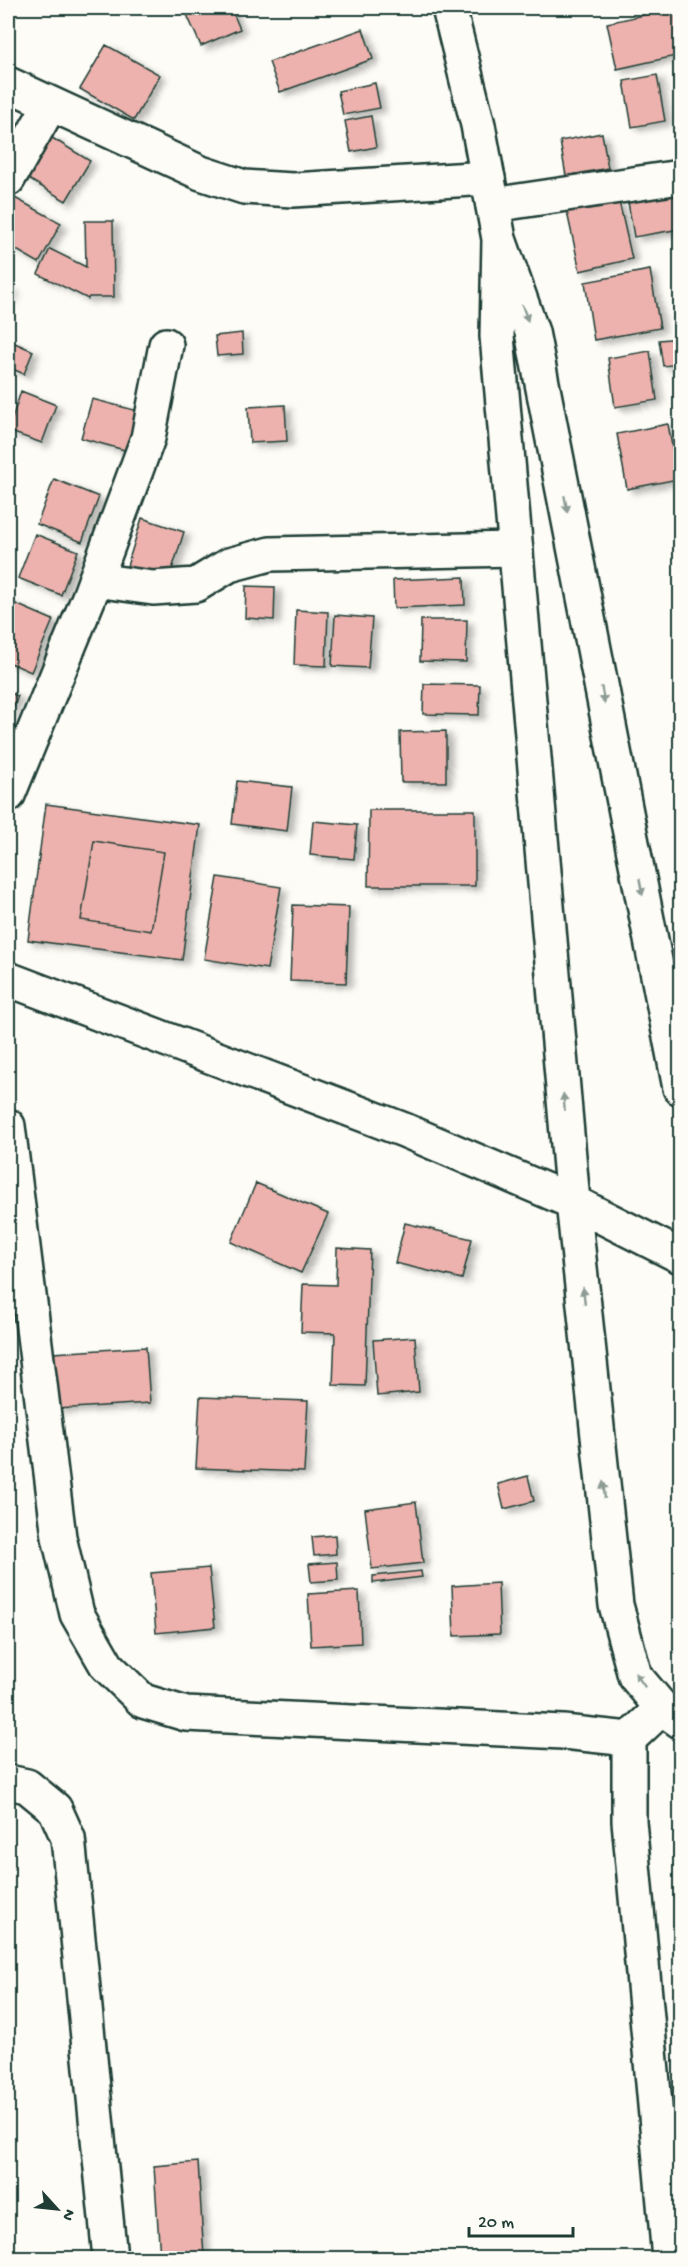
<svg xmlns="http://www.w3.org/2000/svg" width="688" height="2266" font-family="'Gochi Hand',sans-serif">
<defs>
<filter id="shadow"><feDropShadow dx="6" dy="4" stdDeviation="3" flood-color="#0004"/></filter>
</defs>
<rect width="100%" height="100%" fill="#fdfcf7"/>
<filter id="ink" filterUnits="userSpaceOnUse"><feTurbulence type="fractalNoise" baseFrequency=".0167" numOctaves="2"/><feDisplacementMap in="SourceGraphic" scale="12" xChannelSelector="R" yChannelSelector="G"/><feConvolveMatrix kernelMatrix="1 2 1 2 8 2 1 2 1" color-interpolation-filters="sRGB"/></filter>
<g filter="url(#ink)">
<path fill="#edb2ad" stroke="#1f3d34" stroke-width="1.5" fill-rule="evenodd" filter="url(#shadow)" d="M184,8H231L240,29L201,46Z
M676,8L680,27V55L617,69L607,23Z
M363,29L373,59L280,92L269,62Z
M106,45L160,75L134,120L80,89Z
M657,75L665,121L632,127L624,81Z
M375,83L380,108L343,115L338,91Z
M371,116L376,147L351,152L345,121Z
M602,133L608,168L566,176L560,141Z
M49,136L90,161L66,201L25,177Z
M679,192L680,229L634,237L628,202Z
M13,197L61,223L39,263L8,245V206Z
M619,201L632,259L580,271L567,212Z
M85,221H113L114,297H89L88,299L38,274L50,249L86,267Z
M650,270L660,328L594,340L585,282Z
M8,287L13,289L8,301Z
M242,333L243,354L217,356L215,336Z
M680,338V364L663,366L659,340Z
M8,340L33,351L24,374L8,367Z
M650,351L657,400L615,407L608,358Z
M21,391L56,405L42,443L8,431Z
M92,399L138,411L128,451L81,438Z
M285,405L287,441L250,443L248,407Z
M668,424L678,479L627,489L617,434Z
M54,479L99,497L82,542L37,524Z
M142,518L184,532L169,579L127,566Z
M35,534L78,551L61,595L18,578Z
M464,577L465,605L394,608L393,580Z
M246,586L275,587L274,620L245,618Z
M9,601L53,620L31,672L8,662Z
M296,610L328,612L326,666L294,665Z
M335,615L372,618L368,668L332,666Z
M421,620H467L466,662L420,661Z
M424,684L480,685L479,715L423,714Z
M8,692L18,696L8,722Z
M446,731V782H401L400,732Z
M237,781L292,787L287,831L232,824Z
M46,804L200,825L182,960L28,940ZM94,841L164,852L151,931L81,920Z
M369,810H475V886H368Z
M313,821L357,825L354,859L310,855Z
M94,841L164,852L151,931L81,920Z
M218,877L281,887L267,969L204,959Z
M293,905L349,907L346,983L290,981Z
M256,1183L328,1214L301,1273L231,1242Z
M405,1223L472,1239L462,1279L395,1263Z
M337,1248L370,1250L365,1386L333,1385L335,1333L301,1332L303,1284L336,1285Z
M415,1337L419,1392L377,1396L373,1340Z
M146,1347L150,1403L57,1409L53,1353Z
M200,1397L308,1401L304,1472L196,1468Z
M528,1476L534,1501L504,1509L498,1484Z
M416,1502L423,1563L372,1569L365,1509Z
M335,1535L336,1554L314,1556L312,1537Z
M337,1562L338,1580L311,1582L309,1564Z
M209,1568L215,1627L156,1633L151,1573Z
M421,1571L422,1577L373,1583V1576Z
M498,1583L500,1634L454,1636L452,1586Z
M359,1591L361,1643L311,1646L308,1594Z
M198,2162L204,2257L160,2258L154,2166Z"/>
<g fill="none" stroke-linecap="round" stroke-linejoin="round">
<defs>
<path id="minor" d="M8,84L201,173L244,187L293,190L488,178
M8,179L50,105
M493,205L680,177
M95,580L153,588L196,585L229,565L270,554L516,549
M8,795L89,597L148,438L166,345
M8,1126L59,1537L77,1614L107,1666L143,1701L186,1714L563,1732L629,1739
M662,1708L629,1739V1821L669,2258
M8,1782L27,1786L55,1809L68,1838L110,2258"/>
<path id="major" d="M449,8L478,125L499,239L532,332L680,1088
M499,239L497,336L573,1202L616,1605L635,1676L662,1708L680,1721
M8,979L404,1130L573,1202L680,1256"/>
</defs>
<use href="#minor" stroke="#1f3d34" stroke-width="38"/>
<use href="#major" stroke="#1f3d34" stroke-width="38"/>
<use href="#minor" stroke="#fdfcf7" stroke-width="33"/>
<use href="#major" stroke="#fdfcf7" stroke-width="33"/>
</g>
<defs><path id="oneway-solid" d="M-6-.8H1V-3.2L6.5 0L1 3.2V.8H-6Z" transform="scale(1.5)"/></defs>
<g fill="#8e9c96">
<use href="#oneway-solid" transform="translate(525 313) rotate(70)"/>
<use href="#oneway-solid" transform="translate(566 504) rotate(79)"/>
<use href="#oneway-solid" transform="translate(603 695) rotate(79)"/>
<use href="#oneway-solid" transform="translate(641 887) rotate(79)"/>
<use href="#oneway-solid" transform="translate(564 1102) rotate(-95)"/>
<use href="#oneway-solid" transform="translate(584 1296) rotate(-96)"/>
<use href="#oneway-solid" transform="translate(604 1490) rotate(-96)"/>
<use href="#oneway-solid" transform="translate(640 1680) rotate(-125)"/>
</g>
</g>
<rect width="688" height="2266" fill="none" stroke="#fdfcf7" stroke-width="30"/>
<rect x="15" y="15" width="658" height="2236" fill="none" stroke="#1f3d34" stroke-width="2" filter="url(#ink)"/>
<g transform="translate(57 2209) rotate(117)" stroke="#fdfcf7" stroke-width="4.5" paint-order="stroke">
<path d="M0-4.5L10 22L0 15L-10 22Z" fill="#1f3d34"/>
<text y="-9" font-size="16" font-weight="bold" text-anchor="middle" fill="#1f3d34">N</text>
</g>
<path d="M469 2227v9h104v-9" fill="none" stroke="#1f3d34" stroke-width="3"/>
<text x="478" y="2227" font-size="18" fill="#1f3d34" stroke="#fdfcf7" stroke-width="4.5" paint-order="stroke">20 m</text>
</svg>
